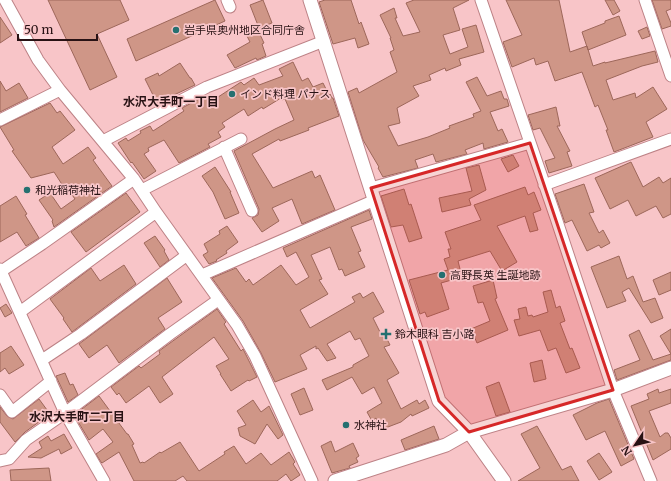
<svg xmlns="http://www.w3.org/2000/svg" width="671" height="481" font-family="Merriweather,'Noto Sans JP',serif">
<rect width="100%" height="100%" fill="#f8c5c8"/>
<path fill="#cf9687" stroke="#9d675a" d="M48,0H120L129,20L97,34L117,77L90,90Z
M215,0L225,21L136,61L127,39Z
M263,0L272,23L259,28L250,5Z
M325,0H351L359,24L361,22L369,44L358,48L355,38L333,44L319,2Z
M414,0H469L453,8L460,30L443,35L450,54L468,47L462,29L476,25L484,52L459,59L461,65L446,71L445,68L429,75L431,80L413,86L419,96L397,108L400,123L388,126L398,146L428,137L450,128L449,126L474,117L473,114L481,111L466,82L477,77L487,96L501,91L504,99H507L509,106L490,112L498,131L502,129L508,142L484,149L483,143L465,150L467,154L436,162L433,154L415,160L418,168L383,177L378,168L379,167L363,140L348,92L357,88L359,93L397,72L390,52L394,50L390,38H391L380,15L394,8L397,18H395L403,36L420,32L406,3Z
M506,0H559L570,52L587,46L593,66L605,62V63L655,51L658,62L642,66L606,80L613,100L635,93L636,98L653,87L667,109L646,122L653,137L614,152L606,130H608L598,105L595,107L582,72L555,81L548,61L536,65L534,58L512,67L503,42L522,35Z
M605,0H614L620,11L613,15Z
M652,0H671V9L666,11L671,23V26L662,29Z
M619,16L626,35L588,50L582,32L605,23V21Z
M0,17L12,35L0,43Z
M256,26L264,43L262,44L266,56L257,60L256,58L235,68L227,55L250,42L245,32Z
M647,27L650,36L642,39L638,31Z
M293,62L302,81L308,78L313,87L323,83L329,95L330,94L332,98H333L339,116L308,128L309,130L280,141L279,139L252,154L273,188L312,171L315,178L320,175L335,210L302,224L292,199L272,208L279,221L262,232L252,218L258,215L259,209L234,151L275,129L294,120L285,99L282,100L281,98L263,109L262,107L248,116L244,109L222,123L225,127L218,132L221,137L208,144L210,147L179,163L164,140L148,148L149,151L144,154L156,171L144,179L132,162L131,163L118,143L126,138L128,141L141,133L140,131L150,126L153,131L184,111L182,108L205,96L209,103L241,82L244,85L254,78L259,85L283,76L279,69Z
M180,63L190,78H191L195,85L157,103L145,79L158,73L159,76Z
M0,81L6,91L19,83L28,98L0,112Z
M50,103L57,113L60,111L75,130L52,147L63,164L88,147L96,158L93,160L112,186L54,227L52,221L53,220L39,200L50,193L61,209L75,199L65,185L63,186L54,172L31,178L12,151L14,150L0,127Z
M556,107L560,126H557L570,151L567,152L572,166L549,173L545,161L555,158L540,128L533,130L528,115Z
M513,155L519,166L508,172L501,159Z
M631,162L643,187L659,177L663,183L671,178V214L663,218L656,206L636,216L628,200L610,209L595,178Z
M479,165L486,190L469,199L471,205L442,212L439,198L472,191L466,168Z
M215,167L231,192H230L239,213L225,219L213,192L202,176Z
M584,184L594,212L589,213L599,233L603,230L610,243L601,248L599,245L587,251L572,220L565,223L555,194Z
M525,187L528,195L534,192L541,210L533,213L538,230L530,232L525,216L497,226L517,262L502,271L490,251L458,261L462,277L441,283L449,309L427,317L425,312L420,314L409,280L448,270L444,259L450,257L448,249H451L445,232L481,220L474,205Z
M404,189L409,205L411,204L422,238L409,242L403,225L391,227L381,196Z
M126,193L140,212L86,252L71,232Z
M16,196L27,214L25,215L39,238L26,246L17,232L0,242V206Z
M369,210L372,219L351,227L361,251L358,252L365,267L345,276L342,269L339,270L330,247L311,255L322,279L319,280L328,294L300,310L310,328L355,302L352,297L360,293L363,298L373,292L384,312L373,318L381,334L384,333L390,345L384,347L399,373L387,380L401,409L417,400L419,404L425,400L429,408L412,416L411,414L401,422L380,430L376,418L372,421L367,412L382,403L374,387L362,394L352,377L327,390L322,380L353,367V365L369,356L360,338L355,340L350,331L327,344L336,358L327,361L318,348L316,349V346L300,355L307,369L275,382L261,353L243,321L212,278L236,268L246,282L249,279L253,285L281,265L296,285L309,277L296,252L287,257L283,248Z
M227,226L238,242L226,251L227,253L216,260L217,261L209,264L203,255L208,252L204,244L220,234L219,231Z
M155,236L165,250L164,251L169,260L160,267L144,243Z
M619,256L627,279L633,276L643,302L655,298L663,318L651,323L629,288L622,292L626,301L607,308L591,267Z
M124,265L136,284L72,332L63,319L64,318L50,299L91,268L100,281Z
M671,272V290L659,295L653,280Z
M167,278L182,302L158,318L165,329L119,363L107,345L89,358L79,344Z
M493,280L497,298L495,299L508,330L477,343L471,329L490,321L483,302L478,303L473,286Z
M551,290L556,308L560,306L565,321L560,323L570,349L572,348L580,368L566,373L556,348L548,351L540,330L519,336L514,320L520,319L518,309L526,307L528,316L532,315L533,317L548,312L543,292Z
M6,304L12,313L5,317L0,308Z
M217,309L226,322L224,324L241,351L243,349L257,377L249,381L248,380L231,391L220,374H221L216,366L229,359L214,337L162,377L173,394L160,403L149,386L126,403L119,393L117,395L111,387L139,366L141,368L160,354L159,351Z
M671,329V360L617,380L614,370L640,360L629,335L639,330L653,360L671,354L660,336Z
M11,346L24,365L9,374L5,368L0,372V353Z
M542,360L546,379L534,382L530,363Z
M65,373L70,385L73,384L78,395L68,402L56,376Z
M499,382L510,412L496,416L486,387Z
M304,388L313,410L300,415L291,394Z
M658,389L659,393L671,389V403L649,411L660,437L665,433H668L671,438V449L653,460L631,406L649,399L647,394Z
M99,396L127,434H128L134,444L132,445L140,463L143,462L144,463L160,452L161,453L180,442L199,471L225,454L224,452L234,446L246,464L261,453L271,465L289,452L295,462L293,464L300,475L291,481L286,474L277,481H187L183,476L175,481H134L119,452L102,463L101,462L96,454L113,442L103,429L89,440L74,415Z
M39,399L50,414L25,432L15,442L0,422V407L7,416L13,419Z
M609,399L634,459L621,466L605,431L586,440L573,415L597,403Z
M253,400L261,412L269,406L283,435L278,439L267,424L255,444L240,436L238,428L246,425L237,411Z
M434,426L439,439L405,450L401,440Z
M537,426L562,470L571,466L579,481H518L540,468L521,434Z
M64,434L72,448L61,454L59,449L41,458L28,457L42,448L39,442L48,436L51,441Z
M331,441L335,452L353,443L359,456L356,458L358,462L349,466L350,468L332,473L321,446Z
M599,453L612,472L599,480L587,461Z
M49,468L51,481H11L10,470Z"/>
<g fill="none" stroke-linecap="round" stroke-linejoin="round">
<defs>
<path id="minor" d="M5,0L38,60L60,90L134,179L156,212L237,325L255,356L312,481
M227,0L230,7
M481,0L556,218L613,390L651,481
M645,0L671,76
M0,120L60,90
M103,141L207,87L324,41
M224,147L252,211
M544,185L671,139
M371,188L530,143
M142,190L241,139
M0,269L65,413L104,481
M0,272L42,244L134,179
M202,275L375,200
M20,312L156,212
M42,360L81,334L187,255
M0,395L12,412L51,381
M0,461L9,459L26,440L65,413L170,334L218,300"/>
<path id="tertiary" d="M310,0L439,401L469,432L504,481
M335,481L446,445L469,432L613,390L671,368"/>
</defs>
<use href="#minor" stroke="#bd8286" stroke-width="13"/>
<use href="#tertiary" stroke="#bd8286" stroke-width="15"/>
<use href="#minor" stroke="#fff" stroke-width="11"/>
<use href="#tertiary" stroke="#fff" stroke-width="13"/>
</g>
<path fill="#d62828" fill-opacity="0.2" stroke="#d62828" stroke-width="3" stroke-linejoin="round" d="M530,143L613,390L469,432L439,401L371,188Z"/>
<g fill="#257070" stroke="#f8c5c8" stroke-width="1.5">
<circle cx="176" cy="30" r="4"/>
<circle cx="232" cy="94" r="4"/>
<circle cx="27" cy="190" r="4"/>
<circle cx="442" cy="275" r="4"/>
<path d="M384 328h4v4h4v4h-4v4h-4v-4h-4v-4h4z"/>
<circle cx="346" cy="425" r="4"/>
</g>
<g text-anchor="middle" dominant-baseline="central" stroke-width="3.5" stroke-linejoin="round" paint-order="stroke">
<g font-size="11" fill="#281214" stroke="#f8c5c8" text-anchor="start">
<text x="184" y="30">岩手県奥州地区合同庁舎</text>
<text x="240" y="94">インド料理 パナス</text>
<text x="35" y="190">和光稲荷神社</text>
<text x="450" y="275">高野長英 生誕地跡</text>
<text x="395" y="334">鈴木眼科 吉小路</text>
<text x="354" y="425">水神社</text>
</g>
<g font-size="12" font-weight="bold" fill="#281214" stroke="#f8c5c8">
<text x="171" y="101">水沢大手町一丁目</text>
<text x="77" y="416">水沢大手町二丁目</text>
</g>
</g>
<g transform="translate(635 445) rotate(235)" stroke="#f8c5c8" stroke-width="3" paint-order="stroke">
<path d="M0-3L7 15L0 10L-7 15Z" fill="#281214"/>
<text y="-6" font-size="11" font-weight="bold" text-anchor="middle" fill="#281214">N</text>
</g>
<path d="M18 34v6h79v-6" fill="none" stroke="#281214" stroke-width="2"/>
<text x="24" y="34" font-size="12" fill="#281214" stroke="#f8c5c8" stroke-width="3" paint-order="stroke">50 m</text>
</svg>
